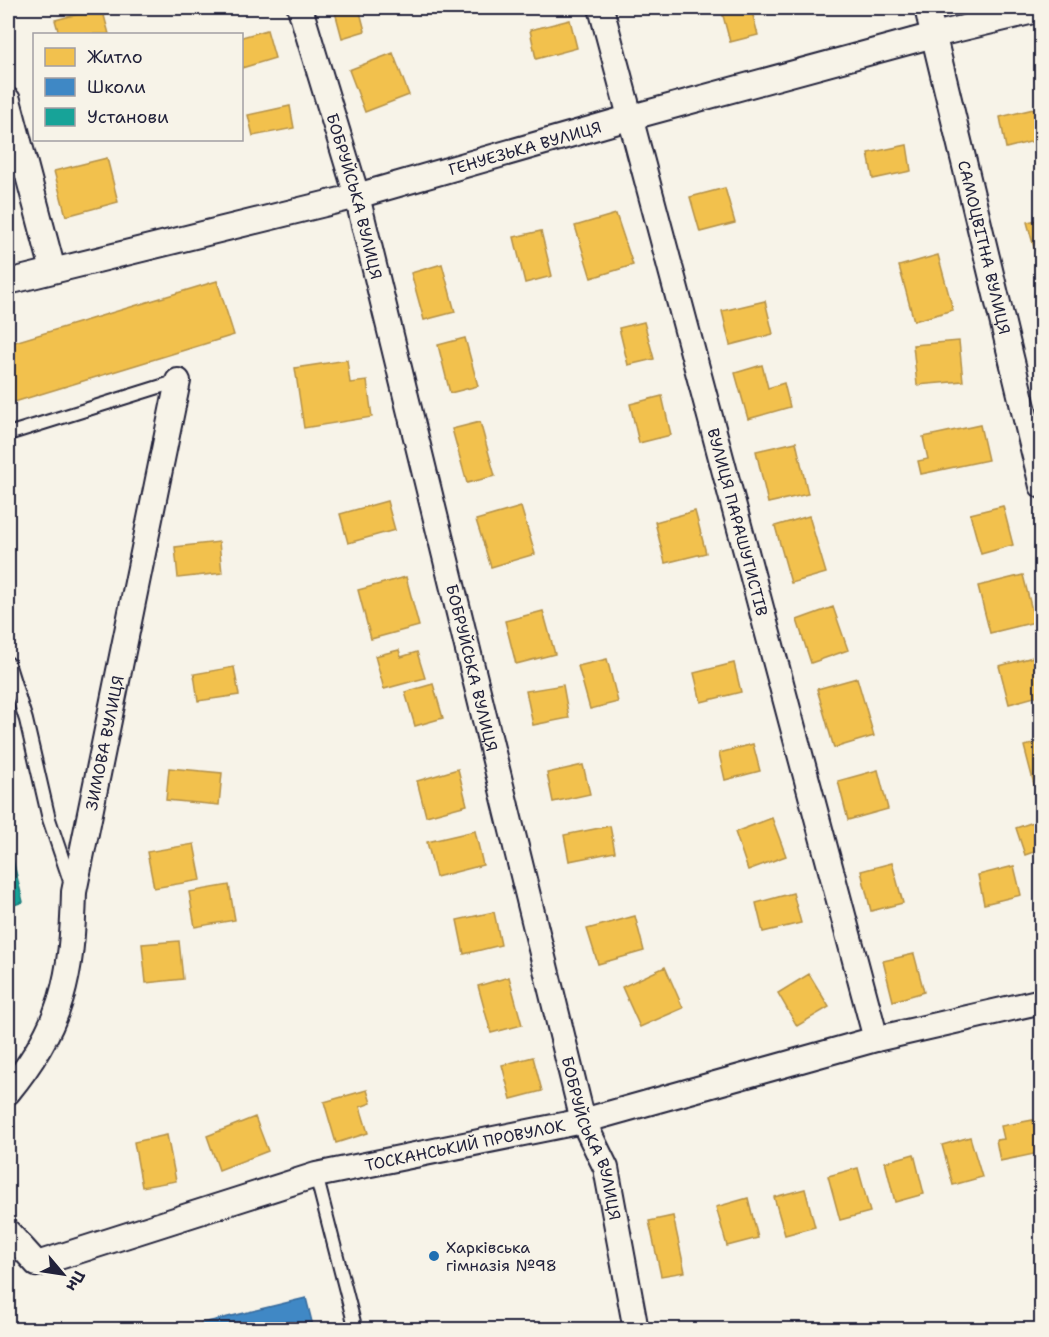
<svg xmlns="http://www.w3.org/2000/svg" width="1049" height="1337" font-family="'Shantell Sans',sans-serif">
<rect width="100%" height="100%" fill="#f7f3e8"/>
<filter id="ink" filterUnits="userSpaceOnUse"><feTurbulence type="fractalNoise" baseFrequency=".0167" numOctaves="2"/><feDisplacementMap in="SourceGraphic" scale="12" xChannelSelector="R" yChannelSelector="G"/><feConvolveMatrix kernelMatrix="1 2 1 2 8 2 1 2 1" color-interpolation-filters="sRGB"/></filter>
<g filter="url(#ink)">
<path fill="#f2c14e" stroke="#b49148" stroke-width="1.5" d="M102,8L109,34H59L55,20Z
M334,8H359L365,31L342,38Z
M721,8H751L758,35L730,42Z
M570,20L577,48L536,59L530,30Z
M267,30L275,58L242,68V37Z
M393,53L409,95L365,112L349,70Z
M290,106L294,128L253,136L248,115Z
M1042,107V139L1006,148L1000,117Z
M907,145L911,171L873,179L868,153Z
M107,158L118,202L66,216L54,171Z
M725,188L735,223L700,232L690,197Z
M616,214L633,265L591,278L575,226Z
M1042,219V250L1035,251L1027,222Z
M541,231L552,276L525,283L514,237Z
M938,255L953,310L914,321L899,266Z
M442,264L455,312L424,320L411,273Z
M217,281L234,335L8,404V344Z
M765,301L773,334L730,345L722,311Z
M644,322L654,359L628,365L619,328Z
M465,338L478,386L450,393L438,345Z
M959,341L963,381L917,385L913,345Z
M347,360L350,383L367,381L372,417L304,428L295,368Z
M762,365L768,388L784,383L790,407L748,419L735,373Z
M662,396L671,435L639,443L630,404Z
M480,422L495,476L467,483L452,429Z
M980,425L988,460L921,474L918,461L928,459L923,437Z
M796,442L808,494L768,503L756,451Z
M387,501L395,530L348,543L340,514Z
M1003,506L1013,545L981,554L970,514Z
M521,507L535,554L491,567L476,520Z
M695,511L706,553L665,563L655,522Z
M809,516L826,573L791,583L775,526Z
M219,542L222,573L178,578L175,547Z
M1023,575L1035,622L990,633L978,586Z
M406,577L419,626L371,639L358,590Z
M833,607L848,650L811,663L797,620Z
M543,611L555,654L516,664L505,621Z
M399,650L401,657L417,652L425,678L384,689L375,656Z
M1037,656L1042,673V695L1009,704L999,666Z
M607,659L618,702L590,709L578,666Z
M734,663L741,692L701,702L694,673Z
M234,667L239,695L198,701L194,674Z
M857,678L874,736L834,748L817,689Z
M433,684L443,718L415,726L405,692Z
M563,685L569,718L533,725L526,691Z
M1042,742V786L1035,788L1024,746Z
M753,744L760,771L725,780L719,753Z
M583,765L590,794L553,802L547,773Z
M169,768L222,773L219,805L166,800Z
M458,769L467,805L426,816L417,781Z
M878,770L888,809L848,820L838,781Z
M772,818L786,856L748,870L735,832Z
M1042,819V849L1025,855L1016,828Z
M610,826L615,852L569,861L564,835Z
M475,831L483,865L436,877L427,842Z
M194,844L201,880L154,888L147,852Z
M892,863L903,903L871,911L861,871Z
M1014,866L1021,895L984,904L978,875Z
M229,885L235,920L195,927L189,892Z
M793,893L801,923L763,932L756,903Z
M494,912L501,945L464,954L457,920Z
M635,916L644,951L598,964L587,929Z
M179,941L183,979L146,983L142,944Z
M914,954L924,992L893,1001L883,961Z
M665,967L683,1008L640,1027L622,987Z
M809,974L829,1007L797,1026L778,993Z
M509,977L522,1025L491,1033L478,986Z
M533,1057L542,1091L511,1099L502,1065Z
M367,1090L371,1103L360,1107L368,1133L336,1143L324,1102Z
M255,1117L268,1151L219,1170L207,1136Z
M1033,1120L1039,1153L1000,1161L996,1140L1004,1139L1001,1126Z
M167,1135L176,1181L142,1187L134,1142Z
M970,1137L982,1177L953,1185L942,1145Z
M914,1154L924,1194L895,1202L885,1162Z
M858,1168L870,1212L840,1220L828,1176Z
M805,1189L815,1227L785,1235L774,1197Z
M748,1198L758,1238L727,1246L716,1207Z
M673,1216L685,1272L661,1276L649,1221Z"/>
<path fill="#3f88c5" stroke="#36699c" stroke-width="1.5" d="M306,1298L314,1330H174Z"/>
<path fill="#17a398" stroke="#1a7c7c" stroke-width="1.5" d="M8,839L23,902L8,907Z"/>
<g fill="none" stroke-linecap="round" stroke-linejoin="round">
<defs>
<path id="lane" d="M8,434L178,381
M8,663L26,720L49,819L71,884
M316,1175L356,1330"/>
<g id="street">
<path id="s1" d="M300,8L357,196L583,1121L606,1168L636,1330"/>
<path id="s2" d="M601,8L876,1039"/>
<path id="s3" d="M927,8L1042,486"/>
<path d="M8,100L53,270"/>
<path id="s4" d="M8,282L357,196L632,117L934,35L1042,9"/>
<path id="s5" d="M8,1092C63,1025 72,977 74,892L178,381"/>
<path id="s6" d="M8,1232L37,1264L316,1175L583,1121L876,1039L1042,1001"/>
</g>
</defs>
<use href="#lane" stroke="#22223b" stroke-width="16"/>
<use href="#street" stroke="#22223b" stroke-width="28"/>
<use href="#lane" stroke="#f7f3e8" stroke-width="12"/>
<use href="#street" stroke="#f7f3e8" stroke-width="24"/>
</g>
</g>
<circle fill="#1f6fb2" stroke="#f7f3e8" stroke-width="2" cx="434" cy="1256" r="6"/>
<g text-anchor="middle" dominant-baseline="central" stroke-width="6" stroke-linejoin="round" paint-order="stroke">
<g font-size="16" fill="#22223b" stroke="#f7f3e8">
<text stroke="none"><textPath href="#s4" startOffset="534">ГЕНУЕЗЬКА ВУЛИЦЯ</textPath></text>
<text stroke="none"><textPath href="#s1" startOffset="196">БОБРУЙСЬКА ВУЛИЦЯ</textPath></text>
<text stroke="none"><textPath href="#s3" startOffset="246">САМОЦВІТНА ВУЛИЦЯ</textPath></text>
<text stroke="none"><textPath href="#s2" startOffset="532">ВУЛИЦЯ ПАРАШУТИСТІВ</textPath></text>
<text stroke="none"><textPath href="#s1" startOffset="682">БОБРУЙСЬКА ВУЛИЦЯ</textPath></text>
<text stroke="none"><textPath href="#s5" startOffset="368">ЗИМОВА ВУЛИЦЯ</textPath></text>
<text stroke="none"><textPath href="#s1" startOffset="1168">БОБРУЙСЬКА ВУЛИЦЯ</textPath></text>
<text stroke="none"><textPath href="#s6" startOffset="488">ТОСКАНСЬКИЙ ПРОВУЛОК</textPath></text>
</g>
<g font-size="16" fill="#22223b" stroke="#f7f3e8" text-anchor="start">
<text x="446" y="1247">Харківська<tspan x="446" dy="18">гімназія №98</tspan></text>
</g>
</g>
<rect width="1049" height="1337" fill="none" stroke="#f7f3e8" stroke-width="30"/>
<rect x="15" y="15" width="1019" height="1307" fill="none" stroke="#22223b" stroke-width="2" filter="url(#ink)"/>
<rect x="33" y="33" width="210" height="108" fill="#f7f3e8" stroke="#a29fa3" stroke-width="1.5"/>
<rect x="45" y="48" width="30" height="18" fill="#f2c14e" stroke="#a29fa3" stroke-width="1.5"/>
<text x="87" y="63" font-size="18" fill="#22223b">Житло</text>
<rect x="45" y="78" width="30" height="18" fill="#3f88c5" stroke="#a29fa3" stroke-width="1.5"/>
<text x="87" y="93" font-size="18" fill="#22223b">Школи</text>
<rect x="45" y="108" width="30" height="18" fill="#17a398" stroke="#a29fa3" stroke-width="1.5"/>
<text x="87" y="123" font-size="18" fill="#22223b">Установи</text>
<g transform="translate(63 1274) rotate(119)" stroke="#f7f3e8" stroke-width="4.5" paint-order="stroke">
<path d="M0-4.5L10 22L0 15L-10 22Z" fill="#22223b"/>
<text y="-9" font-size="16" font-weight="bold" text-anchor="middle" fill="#22223b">Пн</text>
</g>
</svg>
